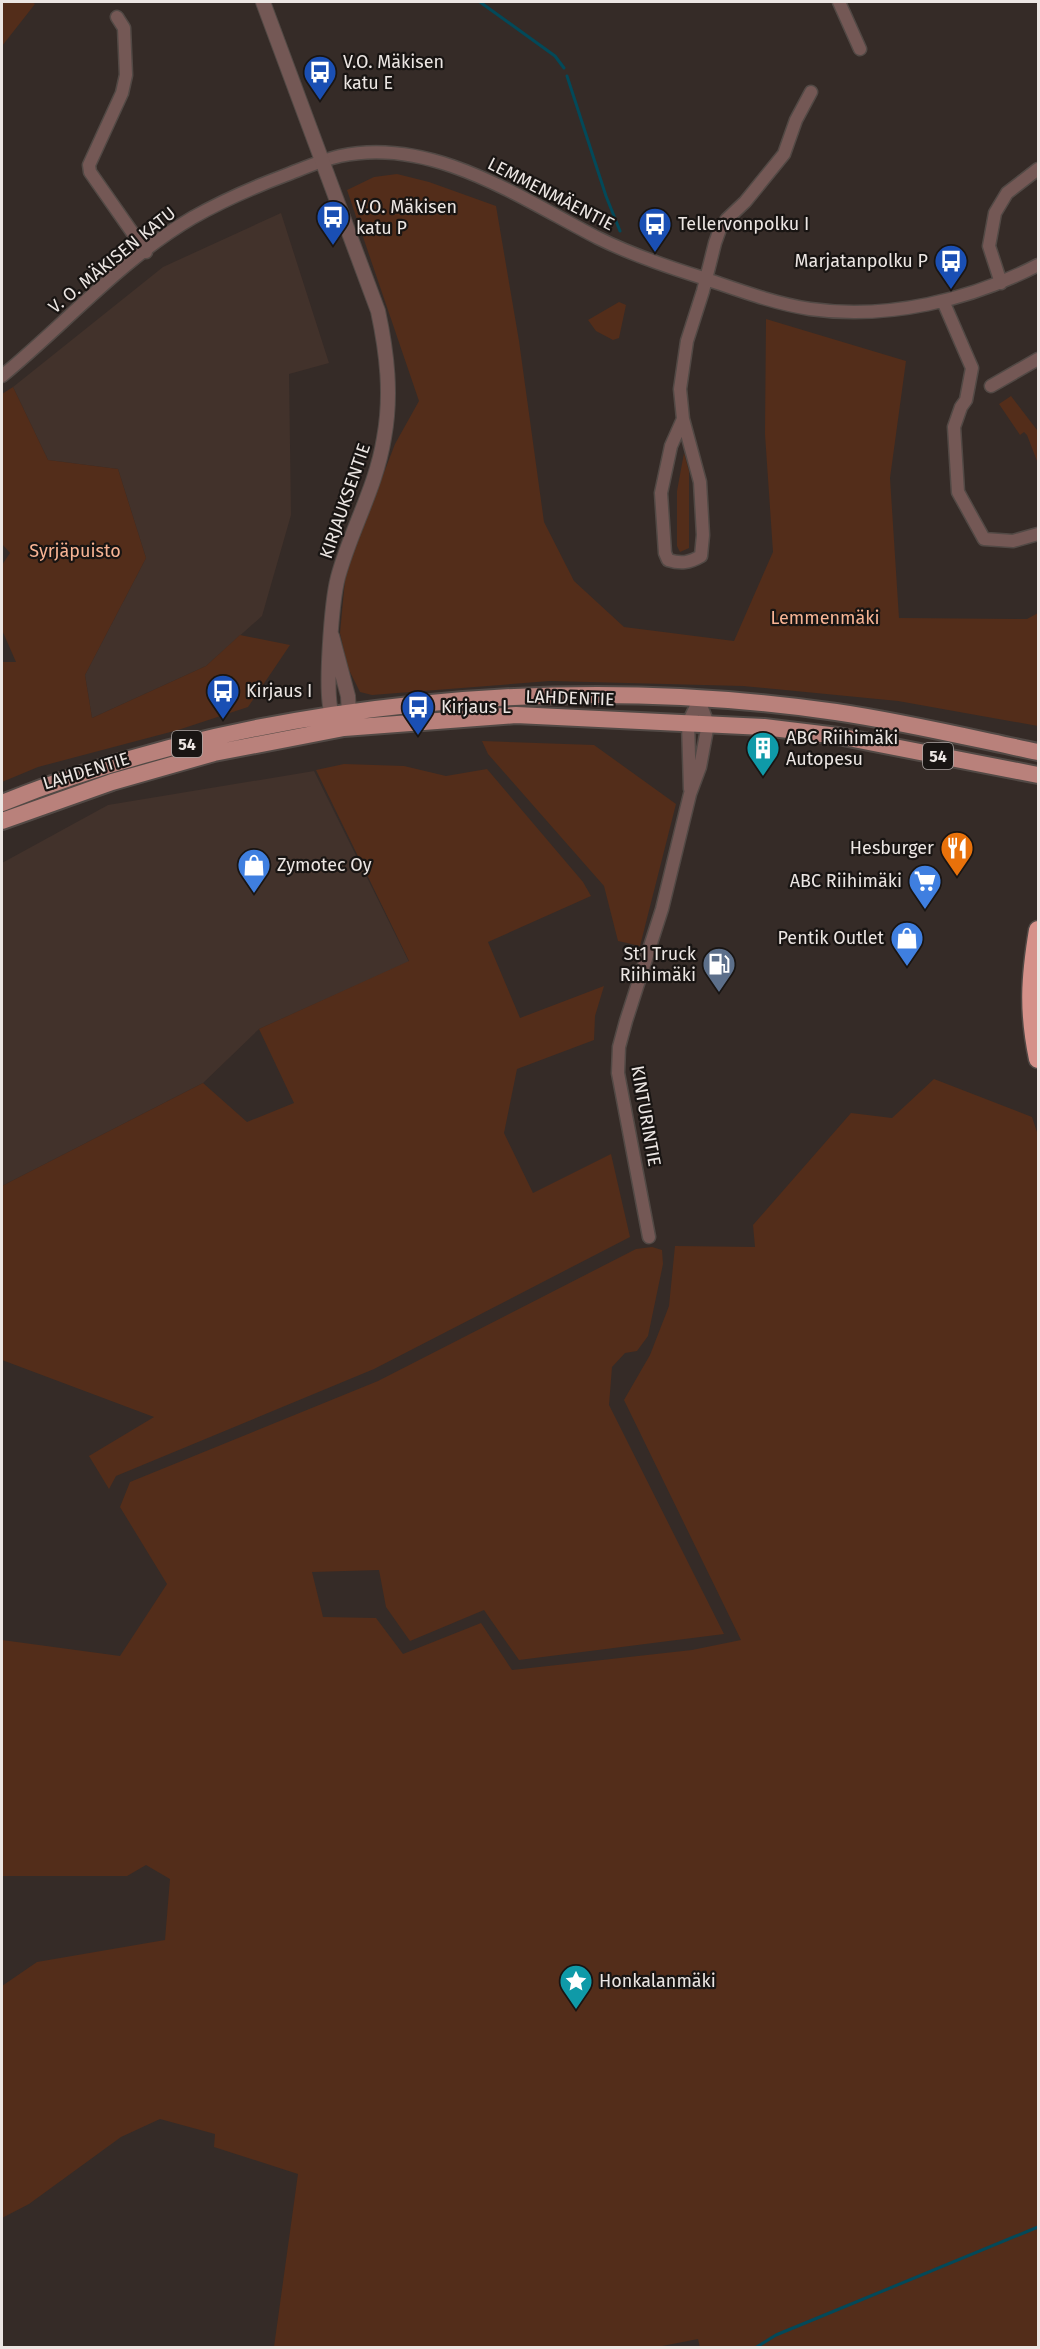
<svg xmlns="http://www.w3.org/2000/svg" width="1040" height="2349" font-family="'Fira Sans',sans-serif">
<rect width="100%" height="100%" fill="#352b27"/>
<path fill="#42322b" d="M281,213L329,363L289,374L291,515L262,616L206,666L92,718L85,675L146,558L118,469L48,460L13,387L163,267Z
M314,771L409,962L259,1029L203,1083L2,1186V863L108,805Z"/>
<path fill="#532d1a" d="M2,2H32L35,4L2,46Z
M397,174L429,182L496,206L519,341L544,522L574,581L624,627L734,641L773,552L765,434L766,319L906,361L890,478L899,618L1027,619L1038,613V726L898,701L743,686L550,681L372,695L360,692L348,668L340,633L345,580L352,555L395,444L419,401L347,190L374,177Z
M619,302L626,305L619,338L613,340L596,331L588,320Z
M13,387L48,460L118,469L146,558L85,675L92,718L206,666L240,635L290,645L248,707L178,730L38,767L2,782V662H16L2,630V565L10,553L2,544V394Z
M1011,396L1037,430L1038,460L1037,461L1027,435L1024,432L1020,435L999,404Z
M684,453L689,471V548L680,552L677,546V491Z
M482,741L594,745L676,804L640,946L618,941L604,886L488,754Z
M344,764L404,766L446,776L487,769L583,882L591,896L488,942L520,1018L604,986L595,1016L594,1040L517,1069L504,1133L533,1193L611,1154L630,1237L374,1369L116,1476L109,1489L89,1456L154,1417L2,1360V1186L203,1083L247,1122L294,1103L259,1029L409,961L316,770Z
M934,1079L1032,1117L1038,1135V2347L700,2348L698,2339L652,2348L274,2347L298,2174L214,2147L215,2134L160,2119L121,2137L29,2204L2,2218V1986L37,1962L165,1940L170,1879L146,1865L127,1876H2V1640L120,1656L167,1584L120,1507L130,1482L378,1381L636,1249L652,1247L662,1250L663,1264L648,1336L637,1351L625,1353L612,1367L609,1405L724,1634L519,1660L484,1610L410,1641L386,1607L379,1570L312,1572L323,1617L376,1618L403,1654L481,1623L512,1670L692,1650L741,1640L624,1400L650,1355L669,1306L675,1246L755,1247L753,1225L851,1113L892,1118Z"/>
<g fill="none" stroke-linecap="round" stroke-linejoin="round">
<path stroke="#034959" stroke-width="3" d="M480,2L555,56L564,68
M567,76L606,196L620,231
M755,2348L776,2335L1038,2227"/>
<defs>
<path id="minor" d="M839,2L860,49
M117,17L124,28L126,75L122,93L89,165L90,172L146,252
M1001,283L989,246L995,213L1007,193L1038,169
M943,301L972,368L966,400L961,407L954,427L958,492L984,539L1013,541L1038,534
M2,376C64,325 122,259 192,218C222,201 254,187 286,175C304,168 322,160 340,156C432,136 520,198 598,238C630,254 665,266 700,277C736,289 772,303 810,309C888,320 970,300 1038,265
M991,386L1038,359
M683,419L700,482L703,535L701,556C689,563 681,564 668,560L665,553L661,493L671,446L683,419L680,389L687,341L703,291L715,243L720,229L727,219L745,202L784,154L796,120L811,92
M690,789L688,723L699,700
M649,1237L618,1073L619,1047L626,1021L662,909L690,794L700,767L708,724L699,700"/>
<path id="tertiary" d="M263,2L378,311C387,353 392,395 384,438C376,488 351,529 338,577C332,600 324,694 332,714C334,719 341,724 344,728L349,713L348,696L332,636"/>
<path id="primary" d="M2,803C255,701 566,673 836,712C904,722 971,738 1038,752
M2,821L112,782L214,753L344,728L516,715L764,727L838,736L1038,775"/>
<path id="motorway" d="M1038,930C1030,978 1028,1011 1038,1059"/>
</defs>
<use href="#minor" stroke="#524945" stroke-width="15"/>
<use href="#tertiary" stroke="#524945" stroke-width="16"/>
<use href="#primary" stroke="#524945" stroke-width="20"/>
<use href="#motorway" stroke="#524945" stroke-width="21"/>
<use href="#minor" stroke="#745855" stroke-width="12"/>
<use href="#tertiary" stroke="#745855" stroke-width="14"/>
<use href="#primary" stroke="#b9817b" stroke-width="16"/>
<use href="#motorway" stroke="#d5918a" stroke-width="18"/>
</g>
<defs>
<symbol id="bus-pin" viewBox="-11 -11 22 30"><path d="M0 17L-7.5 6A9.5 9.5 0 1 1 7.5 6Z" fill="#1a4fb4" stroke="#191513"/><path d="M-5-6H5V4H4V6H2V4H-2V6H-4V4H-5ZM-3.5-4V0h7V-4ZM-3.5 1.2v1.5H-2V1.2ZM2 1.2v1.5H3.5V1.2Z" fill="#fff"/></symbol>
<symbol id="building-pin" viewBox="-11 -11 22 30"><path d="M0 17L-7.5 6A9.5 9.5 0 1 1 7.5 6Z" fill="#0f9aa8" stroke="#191513"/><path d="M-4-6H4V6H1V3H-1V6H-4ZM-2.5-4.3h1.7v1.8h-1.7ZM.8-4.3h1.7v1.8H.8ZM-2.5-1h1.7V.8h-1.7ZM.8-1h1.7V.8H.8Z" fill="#fff"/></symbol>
<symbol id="restaurant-pin" viewBox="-11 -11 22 30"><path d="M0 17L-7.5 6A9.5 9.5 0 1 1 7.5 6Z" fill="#e8710a" stroke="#191513"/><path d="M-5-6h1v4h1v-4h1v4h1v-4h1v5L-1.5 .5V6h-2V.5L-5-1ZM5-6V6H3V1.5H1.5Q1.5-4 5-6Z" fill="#fff"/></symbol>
<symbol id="shop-pin" viewBox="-11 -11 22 30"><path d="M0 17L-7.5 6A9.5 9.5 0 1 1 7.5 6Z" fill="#3f7fe0" stroke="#191513"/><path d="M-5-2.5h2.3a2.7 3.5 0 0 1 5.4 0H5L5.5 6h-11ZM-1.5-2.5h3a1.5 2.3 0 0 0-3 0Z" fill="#fff"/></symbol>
<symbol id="supermarket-pin" viewBox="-11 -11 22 30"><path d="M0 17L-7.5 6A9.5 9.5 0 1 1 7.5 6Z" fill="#3f7fe0" stroke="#191513"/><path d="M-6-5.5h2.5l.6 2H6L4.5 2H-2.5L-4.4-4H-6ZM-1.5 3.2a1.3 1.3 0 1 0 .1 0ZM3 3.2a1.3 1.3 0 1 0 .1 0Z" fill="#fff"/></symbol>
<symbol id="fuel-pin" viewBox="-11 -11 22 30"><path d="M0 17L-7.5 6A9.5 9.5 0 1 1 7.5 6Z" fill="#5c6f8a" stroke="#191513"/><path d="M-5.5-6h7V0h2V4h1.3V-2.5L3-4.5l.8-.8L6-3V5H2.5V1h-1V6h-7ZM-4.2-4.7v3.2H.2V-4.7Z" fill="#fff"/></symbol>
<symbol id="sight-pin" viewBox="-11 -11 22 30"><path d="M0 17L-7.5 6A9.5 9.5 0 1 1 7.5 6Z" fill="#0f9aa8" stroke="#191513"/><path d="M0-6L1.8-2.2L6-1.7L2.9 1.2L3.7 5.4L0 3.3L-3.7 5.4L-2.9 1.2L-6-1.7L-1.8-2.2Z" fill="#fff"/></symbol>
</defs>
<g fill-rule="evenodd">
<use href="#bus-pin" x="301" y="53" width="38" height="52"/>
<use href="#bus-pin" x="314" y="198" width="38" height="52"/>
<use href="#bus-pin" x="636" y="205" width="38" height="52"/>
<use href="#bus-pin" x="932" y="242" width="38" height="52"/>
<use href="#bus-pin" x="204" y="672" width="38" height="52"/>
<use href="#bus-pin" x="399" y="688" width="38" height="52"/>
<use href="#building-pin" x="744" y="729" width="38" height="52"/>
<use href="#restaurant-pin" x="938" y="829" width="38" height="52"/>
<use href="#shop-pin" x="235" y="846" width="38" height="52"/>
<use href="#supermarket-pin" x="906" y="862" width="38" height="52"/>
<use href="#shop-pin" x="888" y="919" width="38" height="52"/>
<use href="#fuel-pin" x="700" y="945" width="38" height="52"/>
<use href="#sight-pin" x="557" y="1962" width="38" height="52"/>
</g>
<g text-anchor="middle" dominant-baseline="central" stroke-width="4.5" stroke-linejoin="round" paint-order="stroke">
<g fill="#191513" stroke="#ada7a5" stroke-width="1.5">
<rect x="172" y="731" width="30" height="26" rx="4.5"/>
<rect x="923" y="743" width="30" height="26" rx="4.5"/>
</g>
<g font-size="16" font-weight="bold" fill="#ece6e3">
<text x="187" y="744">54</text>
<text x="938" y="756">54</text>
</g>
<g font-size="18" fill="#ece6e3" stroke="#191513" text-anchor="start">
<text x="343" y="62">V.O. Mäkisen<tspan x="343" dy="21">katu E</tspan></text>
<text x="356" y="207">V.O. Mäkisen<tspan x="356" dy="21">katu P</tspan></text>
<text x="678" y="224">Tellervonpolku I</text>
<text x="928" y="261" text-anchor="end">Marjatanpolku P</text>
<text x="246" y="691">Kirjaus I</text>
<text x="441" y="707">Kirjaus L</text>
<text x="786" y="738">ABC Riihimäki<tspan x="786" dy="21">Autopesu</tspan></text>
<text x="934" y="848" text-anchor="end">Hesburger</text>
<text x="277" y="865">Zymotec Oy</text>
<text x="902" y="881" text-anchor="end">ABC Riihimäki</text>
<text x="884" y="938" text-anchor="end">Pentik Outlet</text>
<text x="696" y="954" text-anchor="end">St1 Truck<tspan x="696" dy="21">Riihimäki</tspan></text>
<text x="599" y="1981">Honkalanmäki</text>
</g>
<g font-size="18" fill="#ece6e3" stroke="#191513">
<text transform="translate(551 194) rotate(27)">LEMMENMÄENTIE</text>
<text transform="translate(112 260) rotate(-39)">V. O. MÄKISEN KATU</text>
<text transform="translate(345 501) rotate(-71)">KIRJAUKSENTIE</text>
<text transform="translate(570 698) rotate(2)">LAHDENTIE</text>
<text transform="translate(86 771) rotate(-17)">LAHDENTIE</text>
<text transform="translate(646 1116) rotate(80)">KINTURINTIE</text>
</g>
<g font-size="18" fill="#f8b494" stroke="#191513">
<text x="75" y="551">Syrjäpuisto</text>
<text x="825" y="618">Lemmenmäki</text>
</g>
</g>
<rect width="1040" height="2349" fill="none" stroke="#ece6e3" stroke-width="6"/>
</svg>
